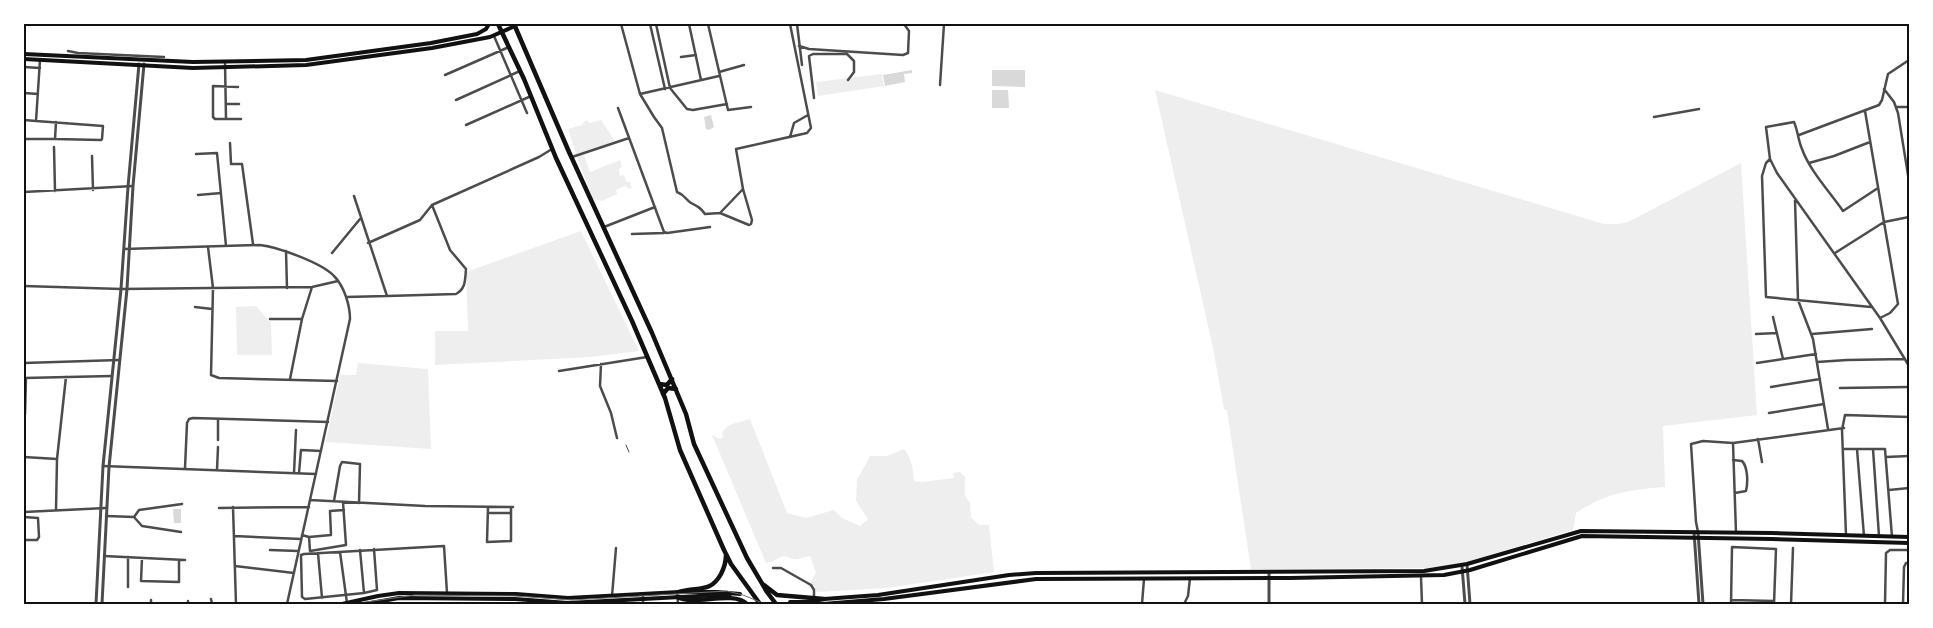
<svg xmlns="http://www.w3.org/2000/svg" width="1933" height="628" font-family="Rubik,sans-serif">
<rect width="100%" height="100%" fill="#fff"/>
<path fill="#eee" d="M882,74L884,86L818,96L816,82Z
M1155,90L1604,224H1618L1628,222L1741,163L1757,415L1663,426L1665,487C1629,490 1608,492 1576,513L1573,530L1456,565L1432,568L1251,569L1227,411L1224,409L1213,348Z
M586,120L590,123L601,120L615,141L576,154L568,129L582,125Z
M584,155L590,172L620,160L622,167L619,169L620,176L624,175L626,182H630L632,188L629,189L625,186L616,190L617,194L602,201L593,199L577,157Z
M581,231L639,351L590,357L435,365V331H468L466,272Z
M256,306L271,323L272,355H237L236,307Z
M358,363L428,369L431,449L326,442L340,375H356Z
M750,419L787,513L806,518L834,510L842,518L860,526L868,519L856,501L857,480L870,456H887L904,449C912,458 913,470 914,481L922,482L954,478L953,473L960,472L965,477V496L970,503L971,517L979,525H989L994,572L888,588L817,592L810,583L816,573L810,556C804,557 799,560 793,559C789,558 786,555 782,557C776,558 773,563 766,563L712,435L720,439L723,437L722,432L729,425Z"/>
<path fill="#d9d9d9" d="M912,70V73L904,74L905,82L885,86L883,75Z
M992,70H1025V87L992,86Z
M992,90H1008L1009,108H992Z
M711,115L714,127L709,130L706,129L704,117Z
M173,509H181V523H174Z"/>
<g fill="none" stroke-linecap="round" stroke-linejoin="round">
<path stroke="#4c4c4c" stroke-width="1" d="M626,445L629,452"/>
<path stroke="#4c4c4c" stroke-width="2.5" d="M621,24L640,94L654,117L662,128L677,192C685,195 685,199 691,203C697,206 701,208 705,214L720,213L749,225L751,224L752,220L743,189L736,149L807,133L811,128L790,24
M650,24L665,89
M656,24L670,88L687,109L693,110L727,104
M673,24H676
M689,24L701,80
M708,24L728,110L751,107
M797,24L802,65
M494,36L527,113
M799,46L809,49L903,55L908,53L909,31L904,24
M68,51L78,53L164,57
M681,57L696,55
M40,60L36,121L103,126L102,139L101,140L55,139
M225,62L226,119
M24,67L40,68
M719,72L744,65
M445,75L509,47
M940,85L944,24
M238,87L213,86V117L215,119H241
M1884,89L1894,102L1898,113L1909,181
M24,93L38,94
M640,94L719,76
M814,98L809,56L813,54H847L854,61V72L848,80
M456,100L520,71
M226,104H239
M1896,107H1909
M618,108L664,232L667,233L710,227
M1865,111L1898,304L1890,313L1880,318
M1654,117L1699,109
M24,120L36,121
M466,125L531,96
M1799,135L1879,105L1882,100L1888,74L1909,60
M790,137L794,123L808,115
M24,139H55L56,122
M230,143L231,164H242L253,244
M54,147L55,191
M196,154L217,153L226,246
M92,156L93,190
M572,157L629,138
M1770,159L1766,163L1762,176L1766,297L1871,307
M1809,163L1834,156L1870,142
M1878,188L1843,211C1829,191 1810,171 1802,149C1798,140 1798,131 1794,122L1766,127L1770,159L1777,173L1880,318L1909,366
M24,192L133,186
M198,195L221,193
M1795,200L1798,300L1813,339L1828,429
M720,213L743,189
M604,227L655,207
M632,234L664,233
M368,243L420,220L432,205L539,157L552,149
M208,247L213,288L211,375L219,378L337,381
M124,249L260,245C278,247 322,263 334,276C344,286 350,305 350,319L287,604
M286,251L287,288
M332,253L360,219
M1835,253L1884,222L1909,217
M24,286L121,289L312,287L338,281
M387,296L456,294C466,289 465,279 466,269L450,250L432,205
M346,297L387,296L354,196
M195,307L212,309
M1773,317L1783,359
M270,319H301
M1756,334L1777,333
M1812,334L1872,329
M1817,362L1847,360L1905,359
M24,363L119,360
M1757,363L1816,354
M601,364L600,386L611,413L617,438
M559,371L647,357
M24,378L112,376
M290,379L302,319L312,287
M1771,387L1820,379
M1840,388L1909,387
M1769,413L1824,404
M25,414L26,378
M1758,439L1762,462
M218,440V419
M1733,443L1736,533
M1843,449H1885L1892,537
M1857,449L1864,536
M1873,449L1879,536
M24,457L57,459L56,510
M1886,457L1909,456
M57,459L66,377
M1733,460L1742,461C1748,467 1748,483 1746,491L1735,493
M103,466L316,474
M185,468L187,423L189,419L193,418L328,422
M217,470L218,447
M294,473L296,430
M299,473L301,450L321,451
M1889,490L1909,488
M310,500L425,506L513,507
M334,501L340,466L342,462L360,464L359,503
M233,507L236,604
M488,507L487,542L511,541V507
M219,508L309,507
M24,512L106,508
M488,513H511
M106,516L134,517
M24,517L38,518L39,537L37,540H24
M134,517L139,510L182,504
M134,517L142,526L181,532
M1698,532L1696,522L1691,444L1703,441L1733,443L1844,428
M302,535L309,537L331,535L330,511L344,510
M1846,535L1842,430L1845,415L1909,417
M234,536L301,539
M309,537L310,551L346,545L343,502
M374,549L377,590L364,593L305,599L302,597L301,555L304,554L444,546L447,593
M270,550L298,551
M360,550L364,593
M340,552L347,603
M318,553L322,598
M104,556L185,560
M128,557V587
M142,558L141,581L179,582V560
M235,566L294,573
M773,568H781L811,585L814,590V598
M1421,577L1422,604
M677,592L678,604
M643,594V604
M612,596L616,548
M211,599L212,604
M151,600V604
M1731,600L1774,601
M188,601V604
M1142,604L1144,579
M1184,604L1188,596L1190,578
M1731,604L1732,547L1776,549L1774,604
M1791,604L1793,548
M1885,604L1886,553L1890,550H1909
M1903,604L1904,567L1906,563H1909"/>
<path stroke="#4c4c4c" stroke-width="3" d="M1694,532L1699,604
M1698,532L1703,604
M1467,564L1470,604
M1462,566L1465,604
M96,604L103,466L121,289L128,187L139,64
M102,604L109,467L127,289L133,186L144,64
M1269,604V572"/>
<path stroke="#111" stroke-width="4" d="M24,54L193,62L306,60L431,43L477,34L486,29L489,24
M24,59L193,68L306,65L432,48L490,37L515,26
M790,602H810L824,599L878,595L1009,575L1036,573L1424,571L1467,564L1581,531L1772,533L1909,537
M342,604L378,596L399,593L516,594L568,598L679,592H717L740,594
M365,604L399,598L515,599L568,603L718,595L729,596
M823,604L884,599L1036,579L1290,578L1444,575L1470,570L1582,536L1772,539L1909,543"/>
<path stroke="#111" stroke-width="4.5" d="M498,24L524,79L556,158L632,321L665,398L680,450L724,550L731,564L760,604
M514,24L569,152L652,333L686,414L694,444L747,558L767,592L776,604
M659,384L667,385L672,379
M663,394L668,388L676,389
M764,585L777,595L824,599
M679,592C697,586 710,594 721,574C724,568 726,563 726,555
M677,597C695,606 733,590 747,604"/>
<path stroke="#707070" stroke-width="1" d="M352,604L415,595L515,596L572,600L727,591L743,595L765,604"/>
</g>
<rect width="1933" height="628" fill="none" stroke="#ffffff" stroke-width="50"/>
<rect x="25" y="25" width="1883" height="578" fill="none" stroke="#111" stroke-width="2"/>
</svg>
